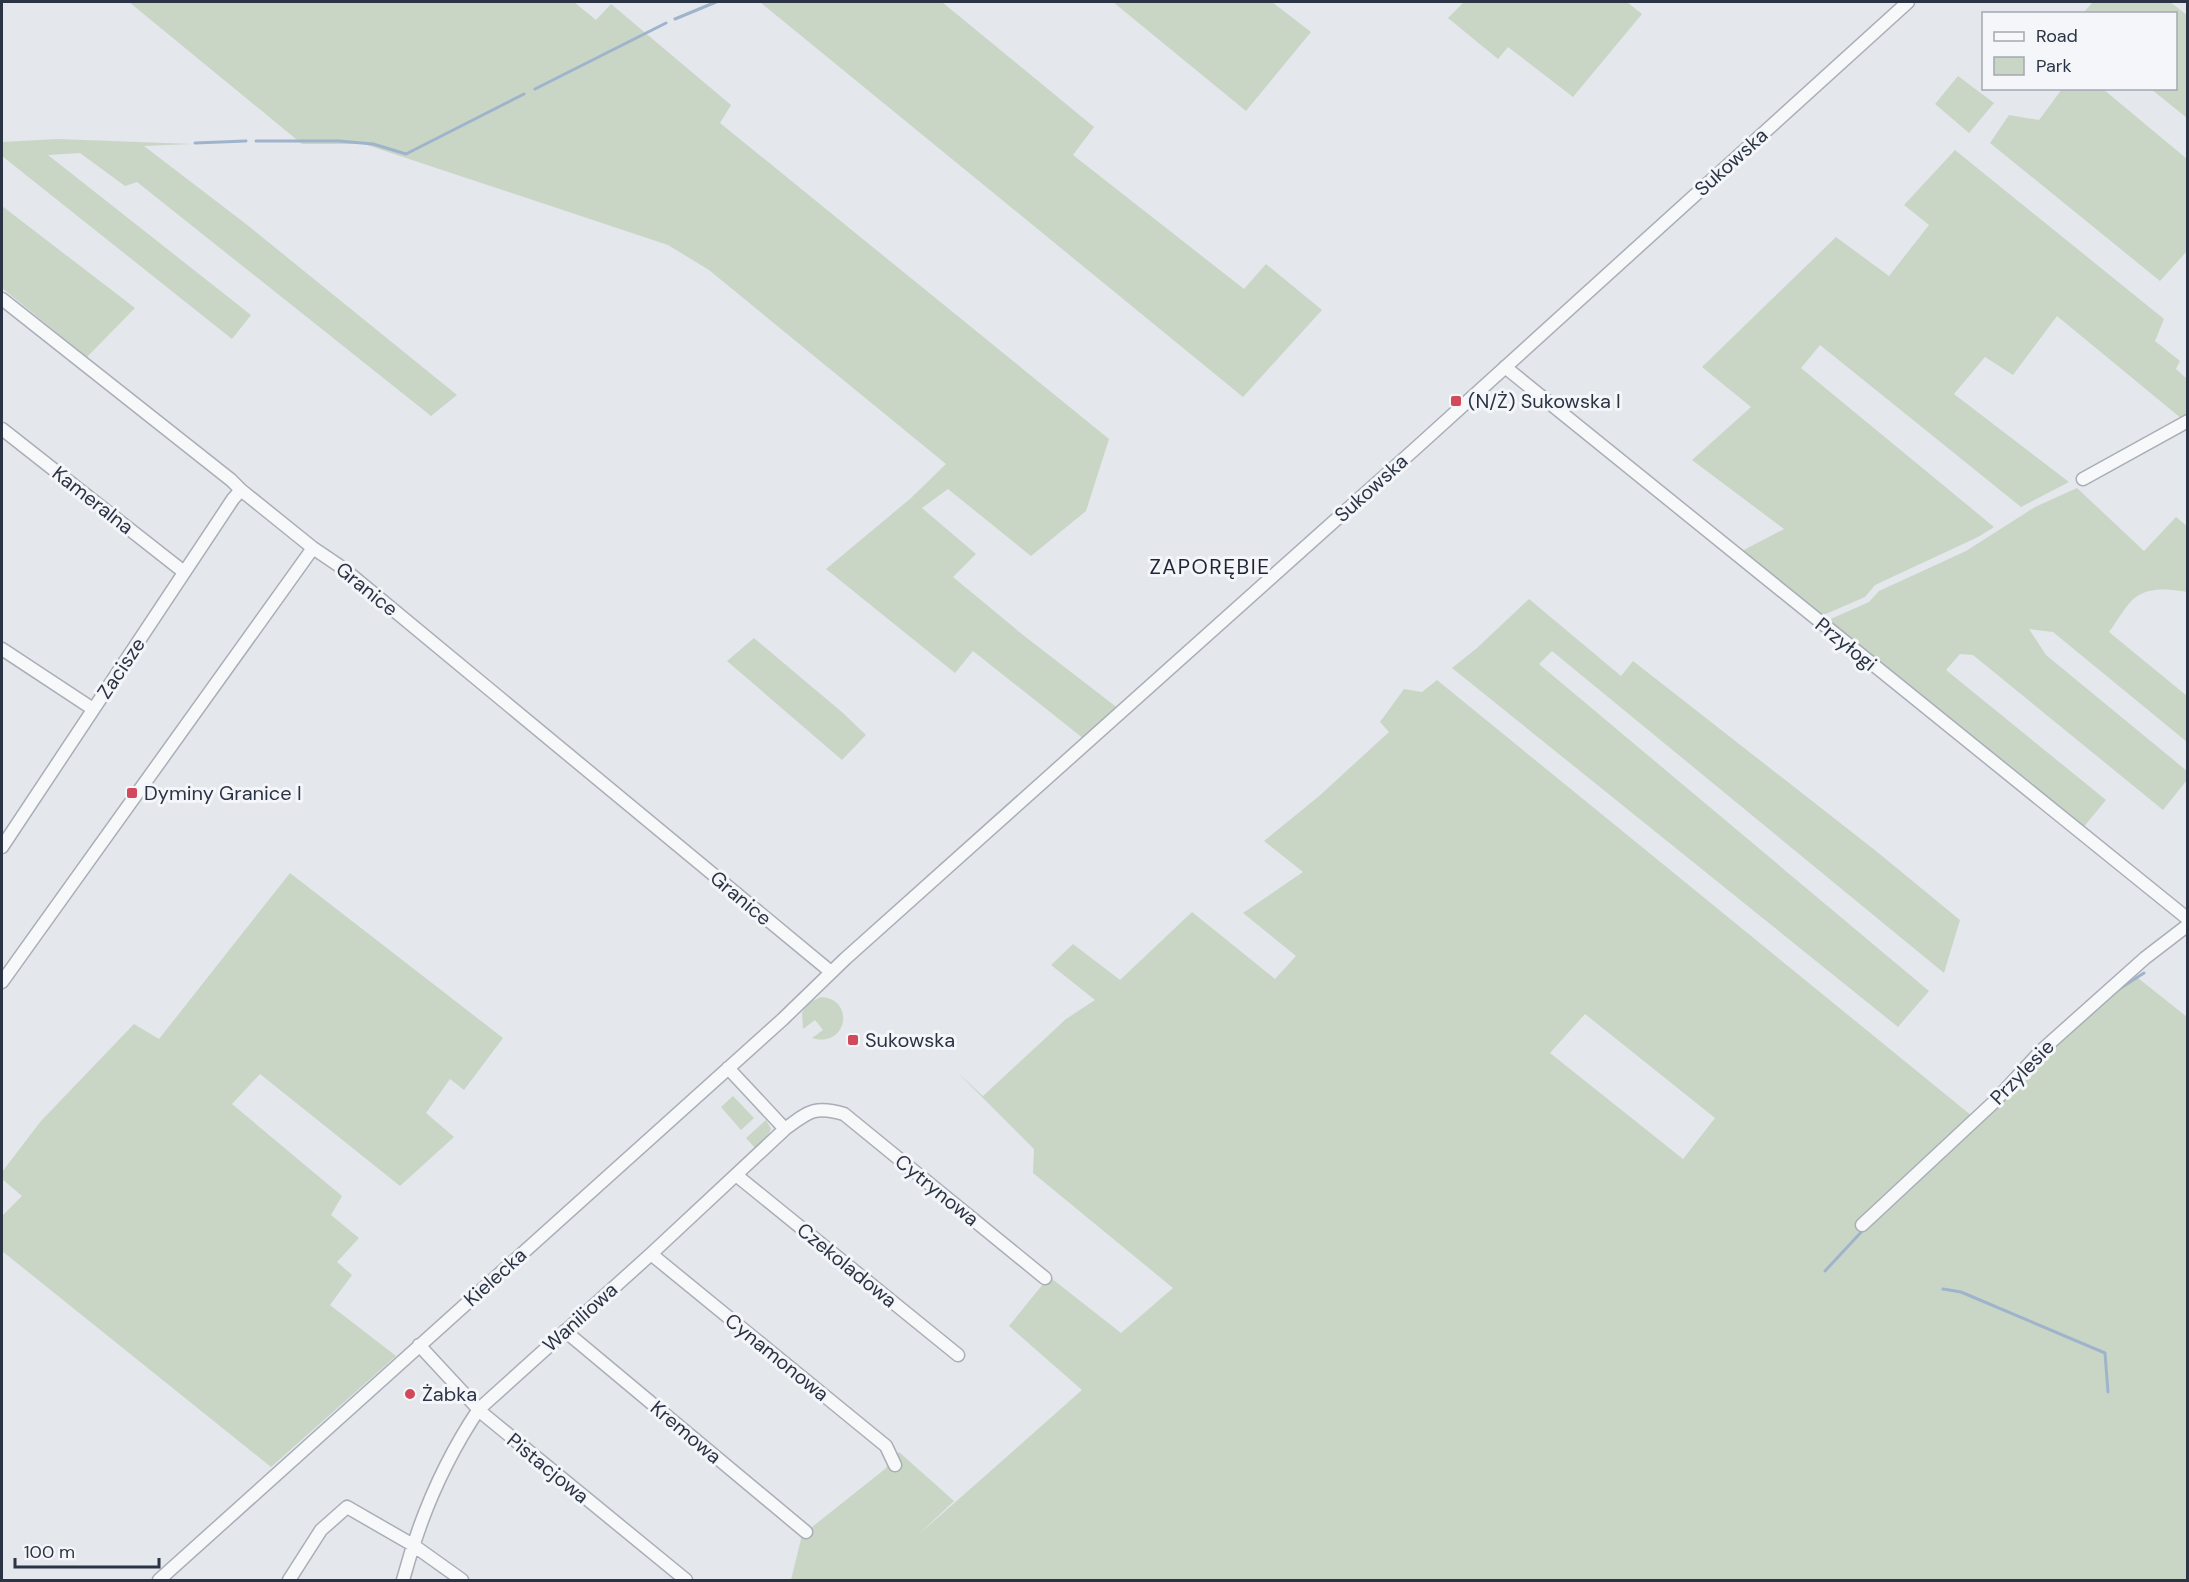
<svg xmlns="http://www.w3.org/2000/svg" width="2189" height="1582" font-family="'DM Sans',sans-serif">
<rect width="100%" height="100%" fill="#e4e7ec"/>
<path fill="#c9d6c5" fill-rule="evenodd" d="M129,2H574L596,20L611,4L731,105L720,123L1109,439L1086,511L1031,556L948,489L922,508L976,554L953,577L1023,635L1119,709L1084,739L973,651L955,673L826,569L911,498L946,464L709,270L668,245L364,144H302Z
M760,2H942L1094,127L1073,155L1244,289L1266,264L1322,310L1243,397Z
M1113,2H1272L1311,32L1246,111Z
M1464,2H1627L1642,14L1573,97L1508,47L1498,59L1448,18Z
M2093,2H2170L2187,15V118L2151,89L2176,88V14L2083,13Z
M1958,76L1994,103L1969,133L1935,104Z
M2062,89H2103L2187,159V251L2160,281L1990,143L2009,115L2039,120Z
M58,139L192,144L144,146L246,224L457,395L431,416L137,182L125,186L80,153L48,155L251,315L232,339L2,156V142Z
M1955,150L2164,319L2155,341L2180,361L2176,369L2187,379V416L2182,419L2057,316L2013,375L1985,357L1954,394L2069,482L2021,507L1820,345L1801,368L1994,527L1978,537L1875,585L1865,597L1819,617L1740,552L1784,529L1692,460L1751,407L1702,367L1836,237L1889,276L1929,225L1904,205Z
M2,206L135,308L87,357L2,288Z
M2077,488L2144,551L2176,517L2187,526V592C2171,589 2150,587 2136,597C2127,603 2116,623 2109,632L2187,696V742L2053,632L2029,629L2046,655L2187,771V780L2163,810L1973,655L1960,654L1946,670L2106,800L2082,829L1824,622L1869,602L1879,591L1966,551L2035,507Z
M1529,599L1621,676L1633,661L1876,851L1960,920L1944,973L1552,651L1539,664L1929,991L1898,1027L1452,668L1477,648Z
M754,638L843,713L866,735L842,760L727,661Z
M1437,680L1972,1116L2133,974L2187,1017V1580H791L802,1535L885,1469L899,1452L954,1501L917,1536L1082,1390L1009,1326L1043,1284L1051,1278L1121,1333L1173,1288L1033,1173L1034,1149L957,1072L983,1096L1066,1019L1095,1000L1051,965L1073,944L1120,980L1192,912L1275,979L1296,956L1243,913L1303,872L1264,841L1318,797L1389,732L1380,722L1404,689L1422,692ZM1585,1014L1715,1118L1683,1159L1550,1053Z
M290,873L503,1038L464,1090L450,1079L426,1113L454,1137L400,1186L260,1074L232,1104L342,1196L331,1215L359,1238L337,1262L352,1275L330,1305L396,1356L271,1467L2,1251V1216L22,1196L2,1179V1172L41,1121L134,1024L159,1039Z
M821,997C856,999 847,1049 812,1038L823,1030L815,1020L803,1029L802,1013L808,1003Z
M733,1096L754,1118L741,1130L721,1107Z
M766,1120L771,1129L768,1135L755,1148L746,1138Z"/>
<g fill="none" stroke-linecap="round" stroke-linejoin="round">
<path stroke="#9fb4cc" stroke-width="3" d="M675,19L716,2
M535,89L666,23
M256,141H339L373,144L406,154L524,94
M195,143L246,141
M2116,991L2144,973
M1825,1271L1865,1228
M1943,1289L1961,1292L2105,1353L2108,1392"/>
<defs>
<path id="minor" d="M2,299L231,480L241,490
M1505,367L2188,919
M2,429L184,572
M2083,479L2188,421
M2,649L93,709
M2,847L233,499L241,490L313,548
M2,982L313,548L344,569L831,972
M728,1068L785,1129
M736,1175L958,1355
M1862,1225L1994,1102L2042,1050L2145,958L2188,925
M651,1254L886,1446L895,1465
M565,1331L806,1532
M419,1345L482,1413L686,1580
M159,1580L783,1019L845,959L1416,448L1908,2
M289,1580L321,1530L347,1507L413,1545L462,1580
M403,1580C419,1520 444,1461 479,1409L651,1254L785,1129C808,1112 815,1105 844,1114L1045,1278"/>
</defs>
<use href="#minor" stroke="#a9aeb7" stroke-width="15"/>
<use href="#minor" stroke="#f7f8fa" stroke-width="12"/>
</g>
<g fill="#d1495b" stroke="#f4f6f9" stroke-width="2">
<rect x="1450" y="395" width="12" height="12" rx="3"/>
<rect x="126" y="787" width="12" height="12" rx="3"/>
<rect x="847" y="1034" width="12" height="12" rx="3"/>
<circle cx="410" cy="1394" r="6"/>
</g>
<g text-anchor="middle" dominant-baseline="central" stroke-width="6" stroke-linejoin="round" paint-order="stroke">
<g font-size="20" fill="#2b3445" stroke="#f4f6f9">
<text transform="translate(1731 162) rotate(-42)">Sukowska</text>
<text transform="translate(1371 488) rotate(-42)">Sukowska</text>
<text transform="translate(93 500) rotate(38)">Kameralna</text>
<text transform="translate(367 589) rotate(39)">Granice</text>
<text transform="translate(1846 644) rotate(39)">Przyłogi</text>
<text transform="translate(121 668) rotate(-56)">Zacisze</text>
<text transform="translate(741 898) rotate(40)">Granice</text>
<text transform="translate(2022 1072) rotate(-46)">Przylesie</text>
<text transform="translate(937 1190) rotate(39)">Cytrynowa</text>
<text transform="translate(847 1265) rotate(39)">Czekoladowa</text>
<text transform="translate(495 1277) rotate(-42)">Kielecka</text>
<text transform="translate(580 1317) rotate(-42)">Waniliowa</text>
<text transform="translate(777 1357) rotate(39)">Cynamonowa</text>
<text transform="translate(686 1432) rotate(40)">Kremowa</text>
<text transform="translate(548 1468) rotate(39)">Pistacjowa</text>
</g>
<g font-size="20" fill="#2b3445" stroke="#f4f6f9" text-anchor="start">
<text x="1468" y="401">(N/Ż) Sukowska I</text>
<text x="144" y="793">Dyminy Granice I</text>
<text x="865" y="1040">Sukowska</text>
<text x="422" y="1394">Żabka</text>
</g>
<g font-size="21" letter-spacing="1.5" fill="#1d2536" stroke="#f4f6f9">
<text x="1210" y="567">ZAPORĘBIE</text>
</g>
</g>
<rect width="2189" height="1582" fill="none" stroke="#2b3445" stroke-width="6"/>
<rect x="1982" y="12" width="195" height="78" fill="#f4f6f9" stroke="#a4a8b1" stroke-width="1.5"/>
<rect x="1994" y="32" width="30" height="9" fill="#f7f8fa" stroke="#a4a8b1" stroke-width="1.5"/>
<text x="2036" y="42" font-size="18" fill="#2b3445">Road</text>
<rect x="1994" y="57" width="30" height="18" fill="#c9d6c5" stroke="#a4a8b1" stroke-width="1.5"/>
<text x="2036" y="72" font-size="18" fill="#2b3445">Park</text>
<path d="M15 1558v9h144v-9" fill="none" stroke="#2b3445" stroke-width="3"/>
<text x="24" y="1558" font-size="18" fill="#2b3445" stroke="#f4f6f9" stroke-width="4.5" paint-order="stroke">100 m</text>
</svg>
